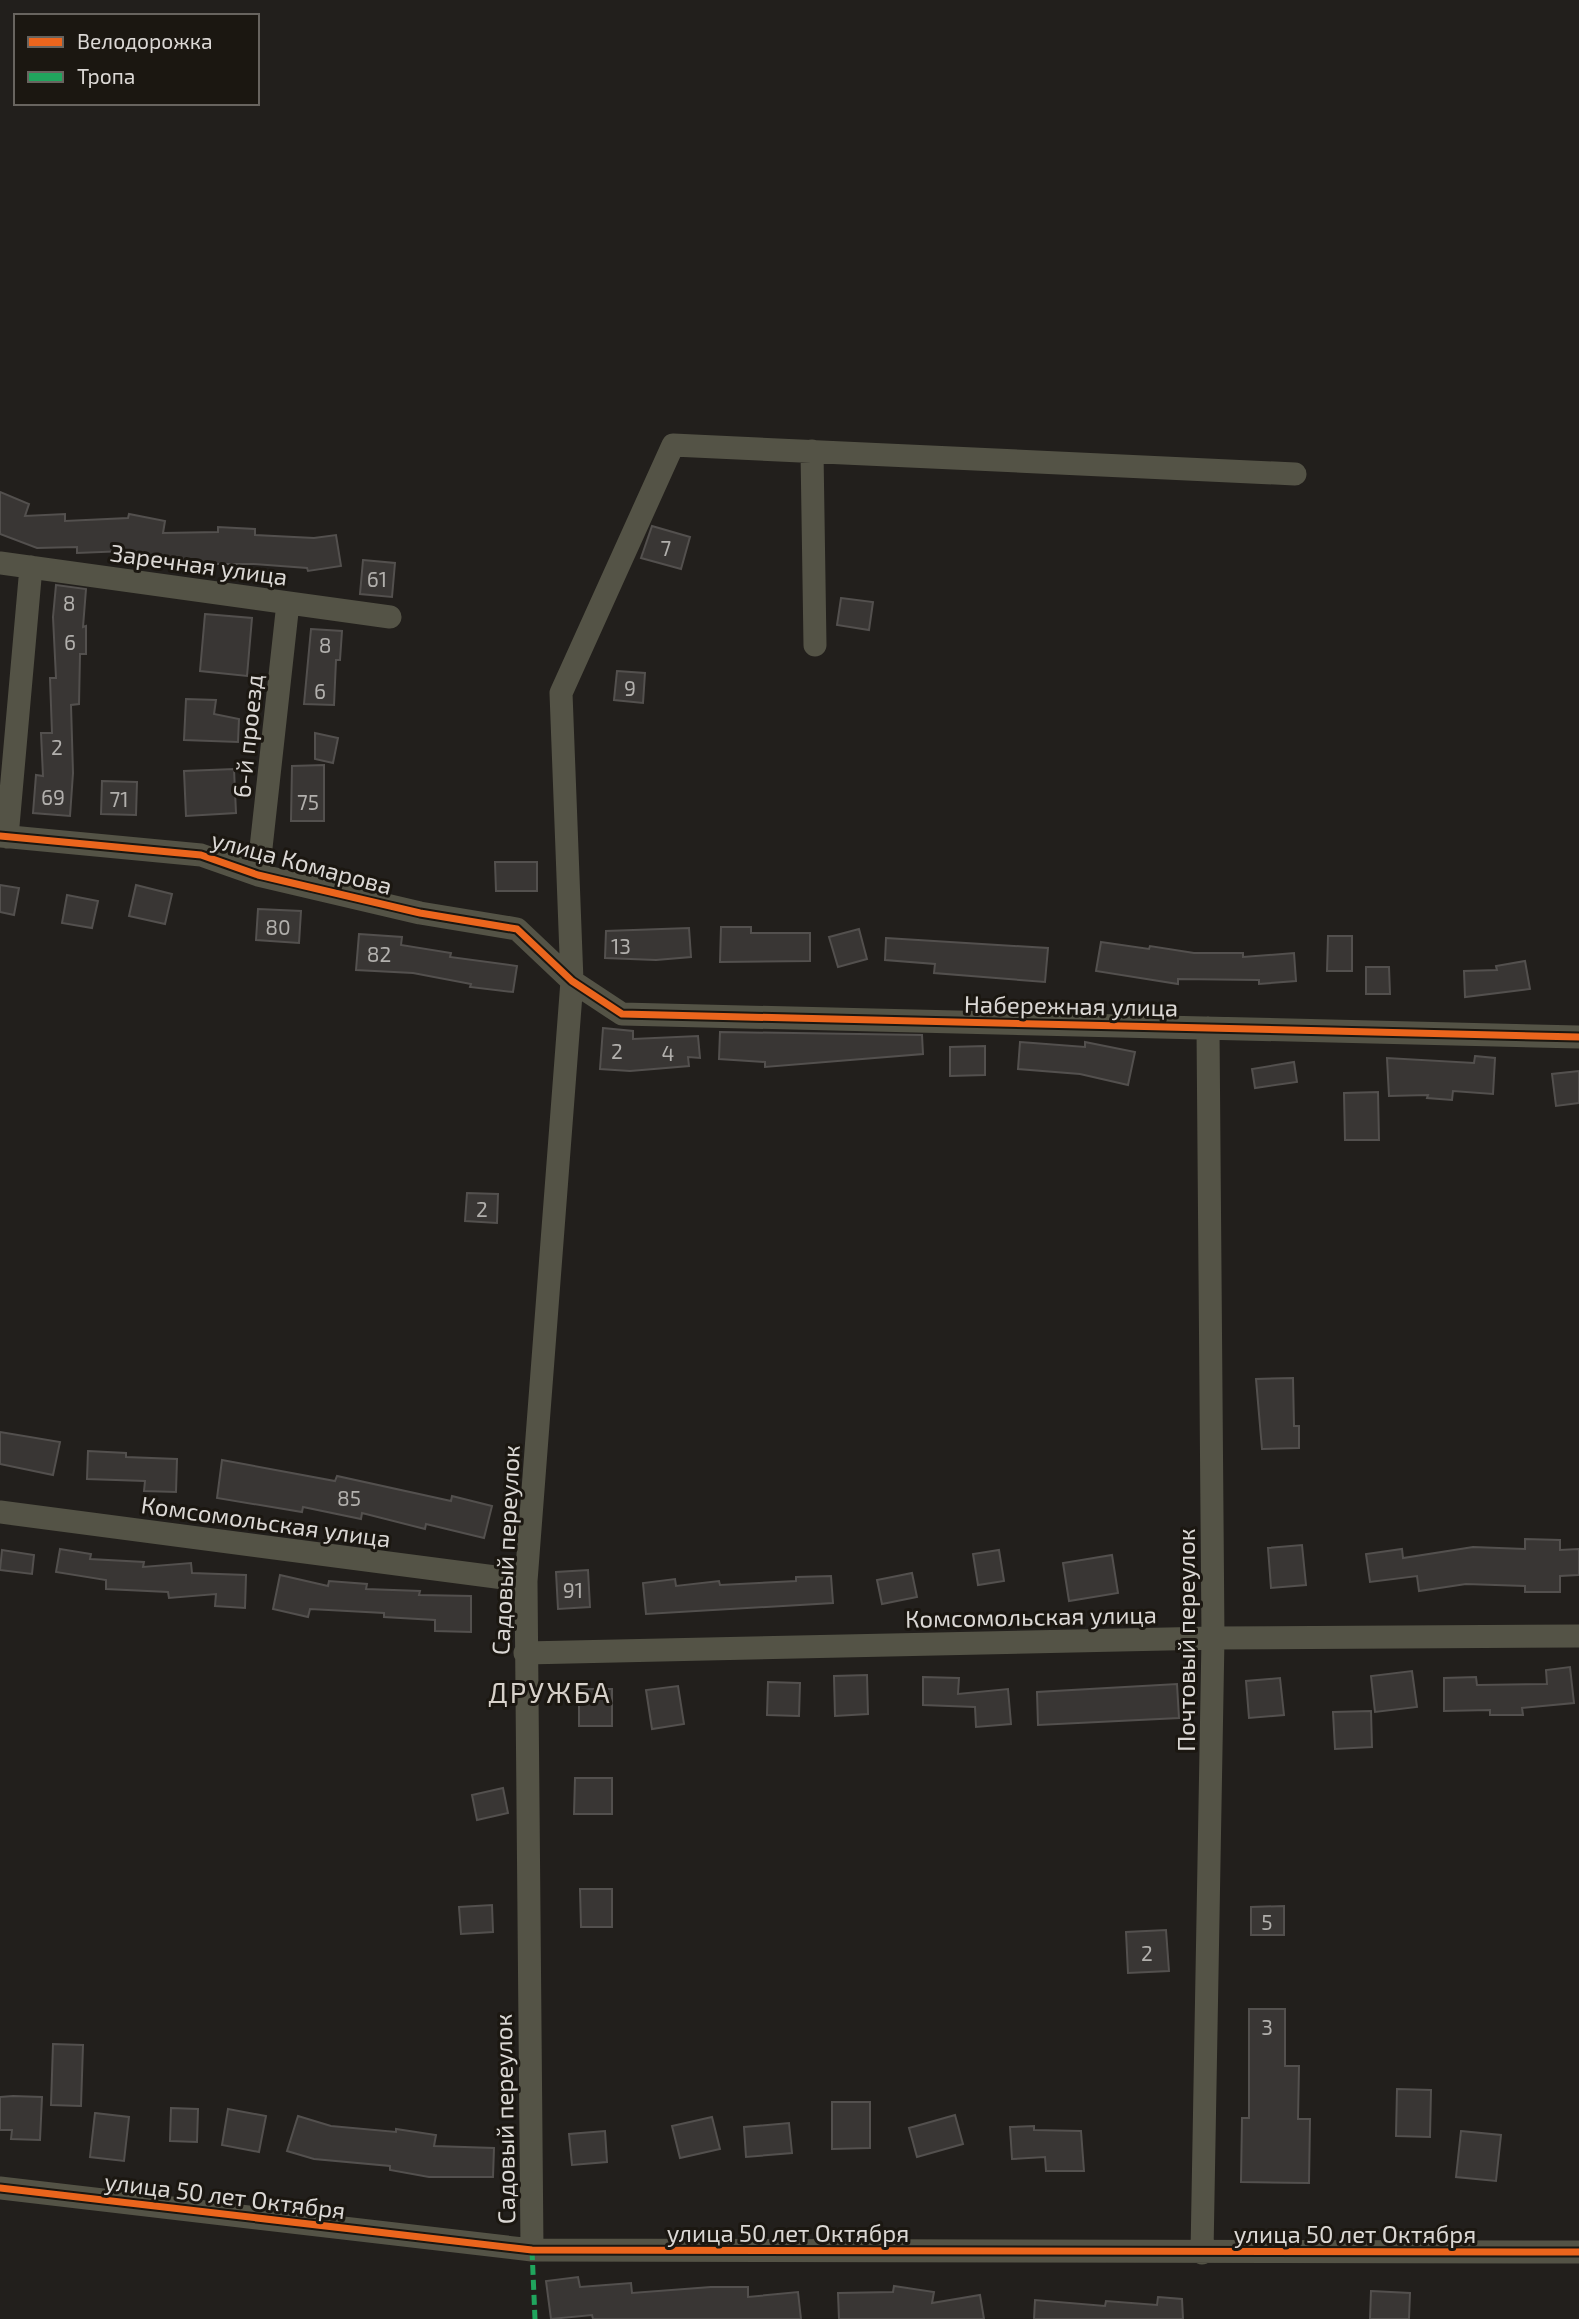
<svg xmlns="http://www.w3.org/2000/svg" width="1579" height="2319" font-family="'Exo 2',sans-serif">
<rect width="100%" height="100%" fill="#221f1c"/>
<path fill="#393634" stroke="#53504e" stroke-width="2" d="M0,492L29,504L25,516L65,514V521L128,518L129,514L165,521L163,533L218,532V527L255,529V535L314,538L336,535L341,566L308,571L307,568L254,564H182V561L126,551L77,553V547L37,548L0,534Z
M652,526L690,537L681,569L641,558Z
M363,560L395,563L392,597L360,594Z
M56,585L86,589L83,627L86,626V654H80L79,704L71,705L73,773L70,816L33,813L36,775L43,776L41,733H52L50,678H56L53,617Z
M841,598L873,602L869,630L837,625Z
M205,614L252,618L247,676L200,671Z
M311,629L342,631L340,660H336L334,705L304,704Z
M617,671L645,673L643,703L614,700Z
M186,699L216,700L214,714L239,719L238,742L184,740Z
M315,733L338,738L333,763L315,759Z
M324,765V821H291L292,766Z
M234,769L236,813L186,816L184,771Z
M102,781L137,782L136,815L101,814Z
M495,862H537V891H496Z
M0,885L19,888L14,915L0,912Z
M136,885L172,894L165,924L129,916Z
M67,895L98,901L92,928L62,923Z
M258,909L301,911L299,943L256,940Z
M721,927H751V933H810V961L720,962Z
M689,928L691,957L656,960L605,958L606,931Z
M859,929L867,959L838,967L829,937Z
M359,934L402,937L401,945L451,953L450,957L517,966L513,992L470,987L471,984L413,973L356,970Z
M1328,936H1352V971H1327Z
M886,938L1048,948L1045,982L934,973L935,964L885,960Z
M1101,942L1149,949L1150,946L1194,953H1243V957L1294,953L1296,981L1259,984V980L1178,979V984L1096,971Z
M1525,961L1530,989L1465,997L1464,971L1497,970L1496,966Z
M1366,967H1389L1390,994H1366Z
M603,1028L633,1031V1039L698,1036L700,1058L688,1057L689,1066L630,1071L600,1069Z
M720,1032L922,1035L923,1054L765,1067V1062L719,1059Z
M1020,1042L1085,1047V1042L1135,1052L1128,1085L1080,1074L1018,1069Z
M985,1046V1075L950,1076V1047Z
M1475,1056L1495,1058L1493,1094L1453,1091L1452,1100L1427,1098L1428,1095L1389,1096L1387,1058L1474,1063Z
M1294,1062L1297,1082L1255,1088L1252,1069Z
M1579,1071V1103L1556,1106L1552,1074Z
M1378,1092L1379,1140H1345L1344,1093Z
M467,1193L498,1194L497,1223L465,1221Z
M1293,1378L1294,1426H1299V1448L1262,1449L1256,1379Z
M0,1432L60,1442L53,1475L0,1464Z
M88,1451L126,1453V1457L177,1459L176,1492L144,1491L145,1481L87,1479Z
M222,1460L335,1481L337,1476L451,1501L452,1496L492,1506L484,1538L426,1524L425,1529L362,1513L361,1519L303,1507L302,1512L217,1498Z
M1525,1539L1560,1540V1550L1579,1549V1575L1560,1576V1592H1525V1586L1466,1584L1419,1591L1417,1576L1370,1582L1366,1554L1402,1549L1403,1558L1473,1547L1525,1549Z
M1302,1545L1306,1585L1271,1588L1268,1548Z
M60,1549L91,1554L90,1559L144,1562L143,1567L191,1563L192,1573L246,1575L245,1608L215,1606L216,1594L169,1598L168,1592L106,1589V1580L56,1572Z
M2,1550L34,1555L32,1574L0,1570Z
M999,1550L1004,1581L978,1585L973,1554Z
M1112,1555L1118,1593L1069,1601L1063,1563Z
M588,1570L590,1607L558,1609L556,1572Z
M912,1573L917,1597L882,1604L877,1580Z
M280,1575L328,1586L329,1581L367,1584L366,1589L420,1591L419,1595L471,1596V1632L435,1631V1620L384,1617V1613L310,1609L308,1617L273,1609Z
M831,1576L833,1603L646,1614L643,1583L675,1579L676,1586L719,1581L720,1585L796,1581V1577Z
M1570,1667L1574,1703L1522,1708L1523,1715H1490V1710L1444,1711V1678L1476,1677L1477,1685L1547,1684L1546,1670Z
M1412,1671L1417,1707L1375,1712L1371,1676Z
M867,1675L868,1714L835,1716L834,1676Z
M923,1677L959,1678L958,1694L1008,1689L1011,1724L976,1727L975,1707L923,1705Z
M1280,1678L1284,1715L1249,1718L1246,1681Z
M768,1682L800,1683L799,1716L767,1715Z
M1177,1684L1179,1718L1038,1725L1037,1692Z
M678,1686L684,1724L652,1729L646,1690Z
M579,1689H612V1726H579Z
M1371,1711L1372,1747L1335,1749L1333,1712Z
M575,1778H612V1814H574Z
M503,1788L508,1813L477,1820L472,1795Z
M580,1889H612V1927H581Z
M492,1905L493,1932L461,1934L459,1907Z
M1284,1906V1935H1251V1907Z
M1166,1930L1169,1971L1128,1973L1126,1932Z
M1249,2009H1285V2066H1299L1298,2119H1310L1309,2183L1241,2182L1242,2118H1249Z
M53,2044L83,2045L81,2106L51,2105Z
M1397,2089L1431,2090L1430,2137L1396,2136Z
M13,2096L42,2097L40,2140L11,2139L12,2130H0V2097Z
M832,2102H870V2148L832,2149Z
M171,2108L198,2109L197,2142L170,2141Z
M228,2109L266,2116L259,2152L222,2145Z
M95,2113L129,2117L124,2161L90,2157Z
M955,2115L963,2144L917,2157L909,2128Z
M298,2116L331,2126L396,2132V2129L436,2135L434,2146L494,2148L493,2177H429L390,2170V2166L314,2159L287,2151Z
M712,2117L720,2149L680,2158L672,2126Z
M789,2123L792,2153L746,2157L744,2127Z
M1034,2126V2130L1081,2131L1084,2171H1046L1045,2157L1012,2159L1010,2127Z
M605,2131L607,2162L572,2165L569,2134Z
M1461,2131L1501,2135L1496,2181L1456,2177Z
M578,2277L580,2287L631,2283L632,2293L711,2287H748V2297L798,2292L801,2319H593L592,2315L551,2319L546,2281Z
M894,2286L934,2292L932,2303L980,2295L984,2319H839L838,2293L893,2292Z
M1371,2291L1410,2293L1409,2319H1370Z
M1158,2297L1182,2299L1183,2319H1034L1035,2300L1105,2306L1106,2301L1157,2305Z"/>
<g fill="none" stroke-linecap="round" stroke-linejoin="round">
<path stroke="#545346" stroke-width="23" d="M812,451L815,645
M0,563L390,617
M0,836L201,855L258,875L420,913L517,929L572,981L622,1014L1579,1037
M7,837L31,567
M258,875L288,603
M0,1512L526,1581
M525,1653L1213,1638L1579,1636
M0,2188L532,2250L1579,2252
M532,2250L526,1581L572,981L561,693L673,445L1295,474
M1202,2253L1213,1638L1208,1028"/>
<path stroke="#20a55d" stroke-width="5" stroke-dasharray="10 5" stroke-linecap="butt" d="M532,2250L535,2319"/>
<defs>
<path id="cycleway" d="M0,836L201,855L258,875L420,913L517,929L572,981L622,1014L1579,1037
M0,2188L532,2250L1579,2252"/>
</defs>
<use href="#cycleway" stroke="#1b1711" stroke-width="11"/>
<use href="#cycleway" stroke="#eb651d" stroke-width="7"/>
</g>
<g text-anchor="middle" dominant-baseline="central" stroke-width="6" stroke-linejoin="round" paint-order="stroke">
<g font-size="21" fill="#b2b0ad">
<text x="666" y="547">7</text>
<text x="377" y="578">61</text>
<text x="69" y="602">8</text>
<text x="70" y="641">6</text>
<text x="325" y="644">8</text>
<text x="630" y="687">9</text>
<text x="320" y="690">6</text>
<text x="57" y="746">2</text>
<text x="53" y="796">69</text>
<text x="119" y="798">71</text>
<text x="308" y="801">75</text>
<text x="278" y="926">80</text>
<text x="621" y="945">13</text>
<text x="379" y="953">82</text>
<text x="617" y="1050">2</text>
<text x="668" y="1052">4</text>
<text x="482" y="1208">2</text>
<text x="349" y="1497">85</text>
<text x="573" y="1589">91</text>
<text x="1267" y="1921">5</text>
<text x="1147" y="1952">2</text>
<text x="1267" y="2026">3</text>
</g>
<g font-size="24" fill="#dbd8d5" stroke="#1b1711">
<text transform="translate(199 564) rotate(8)">Заречная улица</text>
<text transform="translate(247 736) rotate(-84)">6-й проезд</text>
<text transform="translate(302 862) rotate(15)">улица Комарова</text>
<text transform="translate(1071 1005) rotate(1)">Набережная улица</text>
<text transform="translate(266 1521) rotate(8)">Комсомольская улица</text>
<text transform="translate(505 1550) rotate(-87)">Садовый переулок</text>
<text transform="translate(1031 1616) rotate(-1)">Комсомольская улица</text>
<text transform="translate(1185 1640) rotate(-90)">Почтовый переулок</text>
<text transform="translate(504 2119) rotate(-91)">Садовый переулок</text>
<text transform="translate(225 2195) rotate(7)">улица 50 лет Октября</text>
<text x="788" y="2232">улица 50 лет Октября</text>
<text x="1355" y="2233">улица 50 лет Октября</text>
</g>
<g font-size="28" letter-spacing="2" fill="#d7d1ca" stroke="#1b1711">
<text x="550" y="1692">ДРУЖБА</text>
</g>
</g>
<rect x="14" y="14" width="245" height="91" fill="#1b1711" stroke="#68645f" stroke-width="2"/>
<rect x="28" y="37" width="35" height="10" fill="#eb651d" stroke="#68645f" stroke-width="2"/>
<text x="77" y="49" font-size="21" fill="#dbd8d5">Велодорожка</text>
<rect x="28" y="72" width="35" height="10" fill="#20a55d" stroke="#68645f" stroke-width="2"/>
<text x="77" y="84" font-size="21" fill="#dbd8d5">Тропа</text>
</svg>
